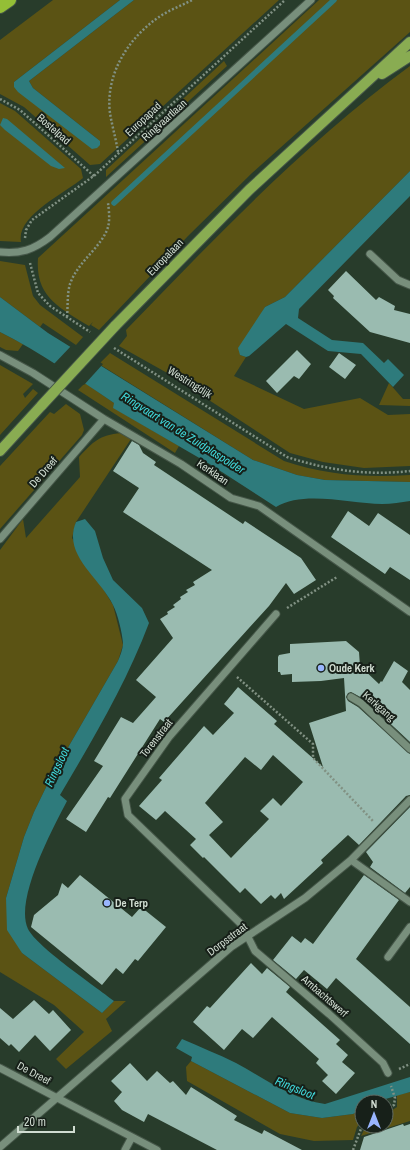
<svg xmlns="http://www.w3.org/2000/svg" width="410" height="1150" font-family="'Archivo Narrow',sans-serif">
<rect width="100%" height="100%" fill="#283c2b"/>
<path fill="#5b5314" d="M53,0H120L14,82L100,141L33,88L29,81L134,0H279L100,164L90,165L24,107L0,94V40Z
M319,0H410V32L252,173L188,236L99,330L91,325L93,322L89,326C60,308 35,297 38,258Z
M224,61L227,66L106,177V170Z
M410,66V171L285,297L265,307L240,355L246,357L234,376L304,409L360,398L388,415L410,414V466L364,468L323,462L290,453L169,374L119,346L127,336L126,330C216,237 305,143 410,66Z
M0,103L15,111L81,169L83,178C65,193 16,216 21,242L0,241Z
M0,261L25,265L33,296L40,305L83,337L76,345L43,323L40,327L0,297Z
M0,332L23,344L18,351L6,350L0,347Z
M110,353L284,461C326,475 366,478 410,475V482L325,480L297,475L253,460L99,364Z
M0,365L33,384L23,394L25,398L33,389L38,393L0,435Z
M85,383L114,403V408L179,446L175,453L78,390Z
M389,383L403,399H410V406L379,405Z
M66,404L80,414L84,430L82,435L0,529V466L50,412L54,414Z
M121,433L131,439L76,522L72,538L113,605L123,645L118,661L51,777L34,812L24,837L6,898L22,953L102,1013L114,1001H126L106,1019L112,1031L66,1069L56,1059L84,1032L54,1005L0,972V550L23,519L26,538L80,477L79,457C93,442 99,435 121,433Z
M191,1061L290,1113L322,1118L353,1114L362,1109V1121L357,1127L353,1140L314,1141L280,1134L187,1081L186,1067Z
M410,1092V1121L361,1136L366,1126H386V1114L397,1107V1095Z"/>
<path fill="#2e7b7c" d="M120,0H134L29,81L33,88L100,141V145L97,148L92,149L18,92L14,87V82Z
M3,118L7,119L65,168L59,169L51,166L5,130L0,125Z
M410,171V196L299,309L298,318L332,340L363,343L384,363L388,359L404,375L393,387L361,354L328,351L286,324L249,356L246,357L240,355L238,348L265,307L285,297Z
M0,297L48,333L253,460L297,475L325,480L410,482V501C401,502 392,504 382,504C351,504 304,490 276,507L208,463L113,408L114,403C77,378 40,352 0,332Z
M85,519L95,531L103,558L113,580L142,608L149,623C126,684 93,739 60,795L67,801C53,828 14,900 28,929C37,947 95,986 114,1001L102,1013L22,953L7,930L6,898L24,837L34,812L51,777L118,661C120,656 123,649 123,643C122,632 118,615 113,605C100,578 62,555 76,522Z
M182,1039C200,1047 218,1054 236,1063C264,1078 293,1100 325,1104L410,1077V1092L375,1102H362V1109L353,1114L322,1118L290,1113L191,1061L192,1057L176,1048Z"/>
<path fill="#283c2b" d="M72,345L103,364L84,385L53,365Z"/>
<g fill="none" stroke-linecap="round" stroke-linejoin="round">
<path stroke="#2e7b7c" stroke-width="5.5" d="M114,203L334,0"/>
</g>
<path fill="#9abbb0" fill-rule="evenodd" d="M346,271L376,300L379,297L395,306L394,310L410,314V343L370,332L333,298L334,296L328,290Z
M297,350L311,364L299,379L294,376L277,393L266,381Z
M339,353L356,365L345,379L329,367Z
M132,441L139,445L143,453L156,462L154,465L243,524L245,521L301,558L316,580L294,594L286,583L269,606L164,722L160,719L110,798L108,797L86,832L66,819L103,766L94,761L121,717L133,723L156,697L136,680L173,638L160,619L168,614L167,612L175,607L173,605L181,599L180,597L188,592L186,590L195,585L193,582L212,570L123,512L139,488L113,471Z
M348,511L369,526L378,513L410,535V580L390,567L385,574L331,537Z
M346,641L359,652L360,666L379,684L381,681L382,682L394,661L408,671L402,682L410,690V742L364,699L351,692L348,693L346,697L348,701L358,707L410,754V795L406,796L359,845L348,835L321,860L323,863L284,899L281,893L275,899L271,895L261,904L245,888L240,893L204,857L203,858L190,845L196,839L165,811L156,820L139,806L162,780L159,778L204,726L213,735L234,713L224,704L238,687L277,721L274,724L323,767L309,723L346,711L344,678L321,681L292,682V674L281,675L280,672H278V657L279,655L290,653V644ZM273,755L303,782L281,806L273,798L260,811L269,819L231,858L209,835L223,822L205,803L245,757L261,770Z
M410,807V887L405,893L370,867L373,862L366,852Z
M80,875L132,917L141,907L166,927L138,961L135,959L123,974L116,968L102,985L31,927L34,915L58,895L62,883L68,888Z
M364,875L399,900L356,959L410,1007V1044L336,978L327,989L304,970L296,979L273,960L292,936L301,943L305,938L313,944Z
M251,963L262,974L267,968L290,987L286,992L340,1040L336,1044L348,1055L342,1062L355,1073L336,1094L322,1081L328,1075L316,1063L319,1059L272,1017L253,1038L242,1029L224,1050L193,1022L207,1006L210,1008Z
M34,1000L49,1014L53,1010L71,1030L50,1051L35,1035L19,1052L11,1044L9,1046L0,1038V1008L13,1019Z
M130,1063L147,1081L157,1071L170,1083L173,1081L186,1095L191,1087L237,1116L234,1120L262,1134L264,1130L302,1150H217L148,1114L144,1122L122,1110L114,1101L122,1092L111,1081Z
M403,1124L404,1126L410,1124V1150H360L364,1137Z"/>
<g fill="none" stroke-linecap="round" stroke-linejoin="round">
<defs>
<path id="minor" d="M0,252C21,254 33,250 50,237L311,0
M370,254L398,280L410,285
M0,355L33,373L104,419L181,464L231,498L259,506L410,612
M0,539L104,419
M276,614L169,737L125,799L128,815L242,925L255,951L329,1014L383,1063L388,1073
M351,697L361,703L410,749
M351,860L410,902
M388,957L410,927
M0,1068L157,1150
M0,1147L231,947L305,898L351,860L410,800
M125,1150L132,1137"/>
<path id="major" d="M382,74L410,56
M115,326L249,190L410,42
M0,451L42,405"/>
<path id="highway" d="M0,7L10,0"/>
</defs>
<use href="#minor" stroke="#455648" stroke-width="9"/>
<use href="#major" stroke="#455648" stroke-width="12"/>
<use href="#highway" stroke="#455648" stroke-width="14"/>
<path stroke="#819183" stroke-width="2.5" stroke-dasharray="2 2" stroke-linecap="butt" d="M0,99L20,110L95,177
M118,152C116,139 112,126 110,113C105,75 128,38 159,17C169,10 181,6 192,0
M25,238L26,230L32,220L95,175L285,0
M30,263L38,293L50,306L90,332
M67,317C68,306 67,294 70,284C78,261 102,247 108,227C110,220 109,210 108,203
M114,348L287,457C327,470 368,476 410,471
M287,608L337,577
M237,677L313,744V758L373,821
M399,1069L410,1064
M386,1110L394,1105L395,1098L391,1086
M353,1150L362,1126"/>
<use href="#minor" stroke="#788f7c" stroke-width="7"/>
<use href="#major" stroke="#89ac52" stroke-width="10"/>
<use href="#highway" stroke="#94bf36" stroke-width="12"/>
<defs>
<path id="major-bridge" d="M42,405L115,326"/>
</defs>
<use href="#major-bridge" stroke="#455648" stroke-width="12" stroke-linecap="butt"/>
<use href="#major-bridge" stroke="#89ac52" stroke-width="10"/>
</g>
<g fill="#99b5fd" stroke="#172019" stroke-width="1.5">
<circle cx="321" cy="668" r="4"/>
<circle cx="107" cy="903" r="4"/>
</g>
<g text-anchor="middle" dominant-baseline="central" stroke-width="4" stroke-linejoin="round" paint-order="stroke">
<g font-size="11" fill="#d0dcd1" stroke="#172019">
<text transform="translate(143 119) rotate(-43)">Europapad</text>
<text transform="translate(164 120) rotate(-42)">Ringvaartlaan</text>
<text transform="translate(54 129) rotate(41)">Bostelpad</text>
<text transform="translate(165 257) rotate(-46)">Europalaan</text>
<text transform="translate(190 382) rotate(32)">Westringdijk</text>
<text transform="translate(43 472) rotate(-49)">De Dreef</text>
<text transform="translate(213 472) rotate(34)">Kerklaan</text>
<text transform="translate(379 706) rotate(41)">Kerkgang</text>
<text transform="translate(156 738) rotate(-52)">Torenstraat</text>
<text transform="translate(227 939) rotate(-37)">Dorpsstraat</text>
<text transform="translate(325 996) rotate(41)">Ambachtswerf</text>
<text transform="translate(34 1073) rotate(28)">De Dreef</text>
</g>
<g font-size="11" font-weight="bold" fill="#d0dcd1" stroke="#172019" text-anchor="start">
<text x="329" y="668">Oude Kerk</text>
<text x="115" y="903">De Terp</text>
</g>
<g font-size="12" font-style="italic" fill="#40d7da" stroke="#172019">
<text transform="translate(183 433) rotate(32)">Ringvaart van de Zuidplaspolder</text>
<text transform="translate(57 767) rotate(-65)">Ringsloot</text>
<text transform="translate(295 1088) rotate(22)">Ringsloot</text>
</g>
</g>
<g transform="translate(374 1114)"><circle r="19" fill="#172019" stroke="#616b63"/>
<path d="M0-3L7 15L0 10L-7 15Z" fill="#99b5fd"/>
<text y="-6" font-size="11" font-weight="bold" text-anchor="middle" fill="#d0dcd1">N</text>
</g>
<path d="M18 1126v6h56v-6" fill="none" stroke="#d0dcd1" stroke-width="2"/>
<text x="24" y="1126" font-size="12" fill="#d0dcd1" stroke="#172019" stroke-width="3" paint-order="stroke">20 m</text>
</svg>
